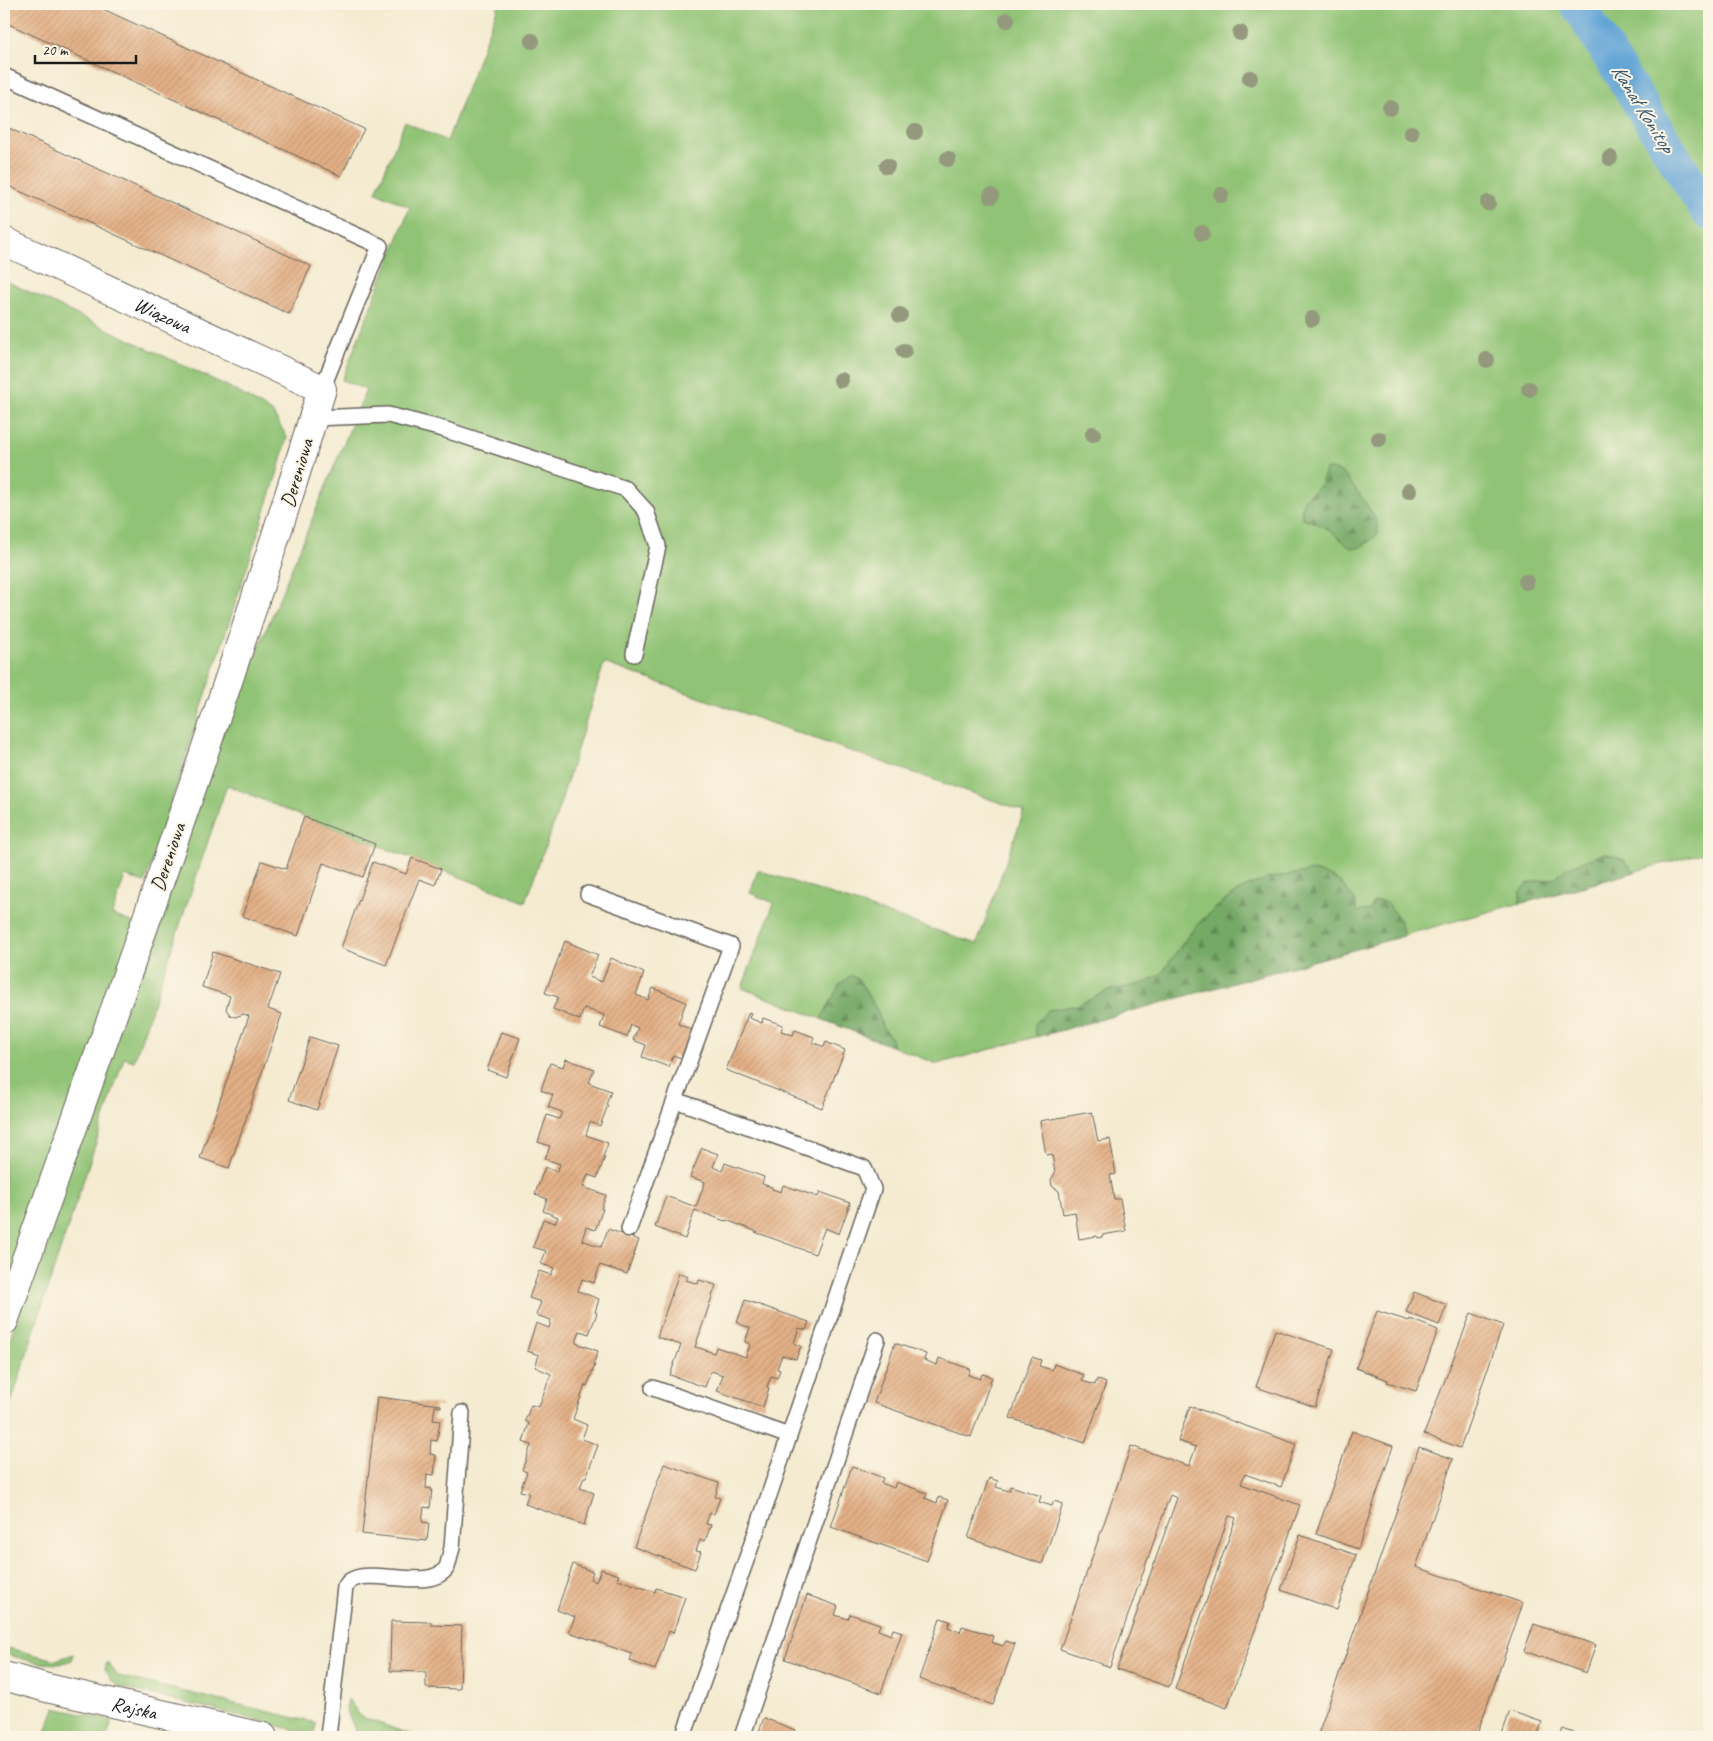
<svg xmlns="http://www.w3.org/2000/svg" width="1713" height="1741" font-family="Caveat,sans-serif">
<defs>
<pattern id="forest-firs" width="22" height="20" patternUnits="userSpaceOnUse" patternTransform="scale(1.25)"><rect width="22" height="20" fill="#74a966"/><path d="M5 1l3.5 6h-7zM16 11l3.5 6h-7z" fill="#5e8953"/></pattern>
<pattern id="building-hatch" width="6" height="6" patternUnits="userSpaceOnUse" patternTransform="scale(1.25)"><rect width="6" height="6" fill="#e3b086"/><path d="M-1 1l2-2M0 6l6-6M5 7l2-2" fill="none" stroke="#c29773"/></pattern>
</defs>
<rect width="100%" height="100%" fill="#fcf5e5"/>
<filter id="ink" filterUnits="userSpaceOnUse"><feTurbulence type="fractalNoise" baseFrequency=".02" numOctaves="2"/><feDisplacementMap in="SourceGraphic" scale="10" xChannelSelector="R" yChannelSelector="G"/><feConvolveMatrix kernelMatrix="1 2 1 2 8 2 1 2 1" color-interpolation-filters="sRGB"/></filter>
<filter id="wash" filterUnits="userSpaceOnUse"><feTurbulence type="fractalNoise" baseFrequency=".0096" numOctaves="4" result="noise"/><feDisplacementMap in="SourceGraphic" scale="20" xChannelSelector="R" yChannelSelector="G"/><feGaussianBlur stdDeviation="1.12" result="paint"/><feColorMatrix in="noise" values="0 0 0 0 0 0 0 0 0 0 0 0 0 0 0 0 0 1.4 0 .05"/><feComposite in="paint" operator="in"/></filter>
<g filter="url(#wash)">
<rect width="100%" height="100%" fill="#f4ebd1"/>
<path fill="#90c375" stroke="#567048" d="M499,4H1566L1709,231V851L937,1064L742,988L774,903L750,893L758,870L977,944L1024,811L804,735L604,663L556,817L525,902L304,817L227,785L134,1061L124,1058L52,1275L4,1425V1355L114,1044L206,774L366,390L342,380L410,207L376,192L405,122L447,141Z
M1584,4H1709V199Z
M4,280L231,388L272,412L287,437L277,474L145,883L125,876L112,915L139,925L4,1303Z
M4,1647L56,1660L74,1654L72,1660L60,1664L40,1663L4,1654Z
M107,1662L118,1676L316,1723L314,1735L260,1721L120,1687L111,1680L105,1669Z
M348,1699L361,1717L418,1737H358L346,1709Z
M55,1708L112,1721L107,1737H44Z"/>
<path fill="url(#forest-firs)" stroke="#486241" d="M1325,469C1331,469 1335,469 1340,472C1349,477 1376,516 1378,526C1378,528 1378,532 1378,534C1348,562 1351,543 1327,529C1320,524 1310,521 1302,518C1300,493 1307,500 1320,484C1323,480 1324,474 1325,469Z
M1605,853L1624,860L1635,872L1520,904V892L1528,883L1555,878L1566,868Z
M1313,871L1328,875L1340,882L1355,900L1357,912L1370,910L1374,902L1383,901C1397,912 1400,918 1404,936L1037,1037L1035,1032V1024L1048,1010L1078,1005L1107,991L1144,983L1160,975L1191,932L1203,919L1223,902L1243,888L1269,878Z
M851,975L859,980L878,1012L883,1028L891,1037L892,1046L821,1019L840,984Z"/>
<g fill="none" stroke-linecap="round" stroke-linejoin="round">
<path stroke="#63a5d7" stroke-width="35" d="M1577,4L1709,213"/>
</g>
<g id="blocks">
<path fill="url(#building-hatch)" d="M4,4H92L364,129L341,176L4,22Z
M4,126L311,266L289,314L4,184Z
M304,817L375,844L363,877L323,863L298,936L242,916L262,861L286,869Z
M412,858L441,869L435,885L419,879L386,965L341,948L373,862L406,874Z
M565,941L598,955L589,977L602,982L611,958L644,973L636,995L648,1000L653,988L686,1002L678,1024L692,1030L681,1058L673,1055L669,1067L642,1057L646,1045L633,1040L638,1028L631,1025L627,1037L600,1027L604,1015L584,1008L580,1020L553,1009L558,997L545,993Z
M213,952L280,974L268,1009L282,1014L229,1168L200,1158L249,1016L244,1014L235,1017L230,1015L226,1009L230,996L202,987Z
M749,1012L751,1013L749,1018L762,1023L763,1018L783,1025L781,1031L793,1035L795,1030L814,1037L812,1042L824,1047L826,1042L845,1050L822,1108L726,1070Z
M501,1032L520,1038L506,1077L487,1070Z
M310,1037L338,1046L317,1110L289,1100Z
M566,1059L594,1069L589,1083L611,1091L606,1105H608L600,1126L590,1122L586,1135L608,1143L603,1157H605L597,1178L588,1175L583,1187L606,1195L601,1209H603L595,1230L586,1227L582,1240L601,1247L608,1229L639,1240L627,1274L600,1265L594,1283L582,1279L578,1291L599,1299L595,1312L597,1313L589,1334L580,1331L576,1343L598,1351L593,1365H595L587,1386L585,1385L573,1419L587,1425L582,1439L598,1445L587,1475L586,1477H584L580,1488L594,1493L584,1525L525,1504L529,1493L520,1491L527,1472L522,1470L531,1445L523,1442L529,1423L525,1421L531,1405L539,1407L551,1374L535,1367L539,1355L527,1351L536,1323L549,1328L551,1320L536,1315L541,1302L529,1298L539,1271L551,1275L554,1268L541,1264L546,1251L533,1247L543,1219L555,1223L558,1217L543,1211L547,1199L535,1194L545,1167L557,1172L560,1164L545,1159L550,1146L538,1142L547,1115L559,1119L562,1112L548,1107L553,1095L541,1090L550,1063L563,1067Z
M1092,1112L1098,1141L1110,1139L1116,1174L1110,1175L1114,1199H1120L1126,1231L1102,1235V1237L1098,1238L1097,1236L1079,1239L1075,1212L1063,1214L1059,1191L1052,1186L1051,1180L1055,1173L1052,1154L1046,1155L1040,1121Z
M702,1148L718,1154L713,1167L722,1171L725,1163L764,1177L762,1184L772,1187V1189L781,1192L783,1185L818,1197L820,1192L850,1203L839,1234L825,1228L815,1254L755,1232V1231L726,1220L725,1221L695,1210L685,1239L655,1227L666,1196L696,1207L705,1182L690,1177Z
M679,1273L688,1276L686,1280L698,1284L699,1280L716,1285L695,1347L699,1348L714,1353L716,1347L746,1357L750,1344L745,1342L750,1328L737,1323L745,1300L809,1322L806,1330L799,1328L794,1343L801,1346L796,1359L782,1355L777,1369L780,1370L777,1378L771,1376L767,1387L769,1388L763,1407L717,1391L723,1375L711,1371L705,1387L670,1375L681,1345L657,1337Z
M1414,1292L1447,1305L1439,1325L1406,1312Z
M1377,1311L1409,1321L1410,1319L1438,1330L1416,1391L1387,1382L1388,1380L1356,1368Z
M1471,1313L1503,1325L1460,1448L1424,1434Z
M1275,1330L1334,1349L1315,1407L1256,1387Z
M895,1343L926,1354L924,1360L937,1365L939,1358L970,1369L968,1375L980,1379L982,1374L992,1377L971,1437L874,1403Z
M1032,1357L1041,1360L1039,1366L1052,1370L1054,1364L1084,1375L1082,1381L1095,1385L1097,1379L1106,1383L1085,1443L1010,1418Z
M377,1397L441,1405V1407L435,1406L433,1420L440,1421L437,1441L431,1440L430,1454L436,1455L434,1475L427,1474L426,1488L432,1489L430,1508L424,1507L422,1522L429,1523L427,1541L362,1534Z
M1190,1406L1296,1444L1281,1487L1245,1474L1241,1484L1300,1505L1227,1708L1175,1689L1236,1518L1229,1516L1169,1687L1117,1669L1177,1498L1170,1495L1110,1667L1060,1649L1131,1446L1189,1466L1196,1447L1178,1441Z
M1352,1431L1393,1446L1358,1549L1316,1534Z
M1419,1447L1453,1459L1416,1567L1523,1603L1476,1737H1317Z
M664,1464L719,1483L715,1497L720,1498L714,1514L710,1513L706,1524L711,1525L705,1541L700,1540L696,1551L701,1552L695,1569L634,1547Z
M852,1466L883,1478L881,1483L894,1488L896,1482L927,1493L925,1498L937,1503L939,1497L948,1500L927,1561L831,1527Z
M989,1478L998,1481L996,1487L1009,1491L1011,1486L1041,1496L1039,1502L1052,1506L1054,1501L1063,1504L1042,1564L968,1538Z
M1300,1535L1356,1555L1337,1610L1281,1590Z
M573,1564L593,1572L590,1579L596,1582L601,1569L619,1575L617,1579L655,1592L656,1588L685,1597L673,1633L669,1631L655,1670L630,1661L632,1654L569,1632L575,1617L557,1610Z
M807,1595L838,1606L835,1615L848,1619L850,1614L880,1624L878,1630L891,1635L893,1629L902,1632L881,1693L785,1659Z
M940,1618L950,1621L948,1627L960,1632L962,1626L978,1631L993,1636L991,1642L1003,1646L1006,1641L1015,1644L993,1705L919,1679Z
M391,1621L431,1622V1625L462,1626L460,1689L426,1688V1672L390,1671Z
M1534,1624L1596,1645L1586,1673L1524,1651Z
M1510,1711L1542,1722L1537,1737H1501Z
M764,1718L795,1730L792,1737H757Z
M1709,1721V1737H1703Z
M1563,1729L1585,1737H1560Z"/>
</g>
</g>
<g filter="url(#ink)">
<use href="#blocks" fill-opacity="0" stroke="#68645b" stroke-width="1"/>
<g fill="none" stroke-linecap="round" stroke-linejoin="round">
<defs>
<path id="service" d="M4,76L380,246L322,389
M314,418L388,415L443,429L626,489L646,511L658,546L634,654
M588,894L731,946L675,1100L864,1168L873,1189L765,1507L683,1737
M629,1229L675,1100
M653,1388L789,1436
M328,1737L345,1587C346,1586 349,1581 350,1581C370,1566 432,1593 447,1567C449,1562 450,1554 452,1548L462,1413
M742,1737L877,1340"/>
<g id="minor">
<path id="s1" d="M4,241L322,389C226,703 114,1012 4,1321"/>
<path id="s2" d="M4,1676L47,1688L263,1737"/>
</g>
</defs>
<use href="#service" stroke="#68645b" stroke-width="18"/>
<use href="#minor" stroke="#68645b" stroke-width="30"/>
<use href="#service" stroke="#fff" stroke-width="15"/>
<use href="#minor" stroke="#fff" stroke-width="28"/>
</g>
<g fill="#94997e">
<circle cx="1007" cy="20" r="8"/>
<circle cx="1240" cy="33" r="8"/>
<circle cx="532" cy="41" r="8"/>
<circle cx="1250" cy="78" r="8"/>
<circle cx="1390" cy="108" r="8"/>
<circle cx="915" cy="132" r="8"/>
<circle cx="1411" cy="133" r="8"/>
<circle cx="1610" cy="158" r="8"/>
<circle cx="948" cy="159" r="8"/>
<circle cx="887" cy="166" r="8"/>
<circle cx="1221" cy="195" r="8"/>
<circle cx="991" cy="196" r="8"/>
<circle cx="1488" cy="203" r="8"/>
<circle cx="1202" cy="233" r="8"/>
<circle cx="900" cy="315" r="8"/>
<circle cx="1312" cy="319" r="8"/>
<circle cx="904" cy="351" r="8"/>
<circle cx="1487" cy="360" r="8"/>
<circle cx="841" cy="380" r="8"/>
<circle cx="1529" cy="389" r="8"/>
<circle cx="1093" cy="434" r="8"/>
<circle cx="1379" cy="439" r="8"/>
<circle cx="1409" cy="491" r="8"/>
<circle cx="1526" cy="582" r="8"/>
</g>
</g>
<g text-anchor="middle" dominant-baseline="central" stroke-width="4" stroke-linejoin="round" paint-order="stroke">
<g font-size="20" fill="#1c1c1c" stroke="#fcf5e5">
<text stroke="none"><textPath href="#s1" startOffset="175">Wiązowa</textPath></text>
<text transform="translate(297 473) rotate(-73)">Dereniowa</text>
<text transform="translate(168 857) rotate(-71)">Dereniowa</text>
<text stroke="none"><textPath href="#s2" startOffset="134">Rajska</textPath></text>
</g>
<g font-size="21" font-style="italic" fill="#3c5a70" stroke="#fcf5e5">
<text transform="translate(1643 108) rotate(58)">Kanał Konitop</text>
</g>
</g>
<rect width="1713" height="1741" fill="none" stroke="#fcf5e5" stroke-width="20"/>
<path d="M35 55v8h101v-8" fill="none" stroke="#1c1c1c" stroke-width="2.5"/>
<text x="42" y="55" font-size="15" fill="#1c1c1c" stroke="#fcf5e5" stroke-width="4" paint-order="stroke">20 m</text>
</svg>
